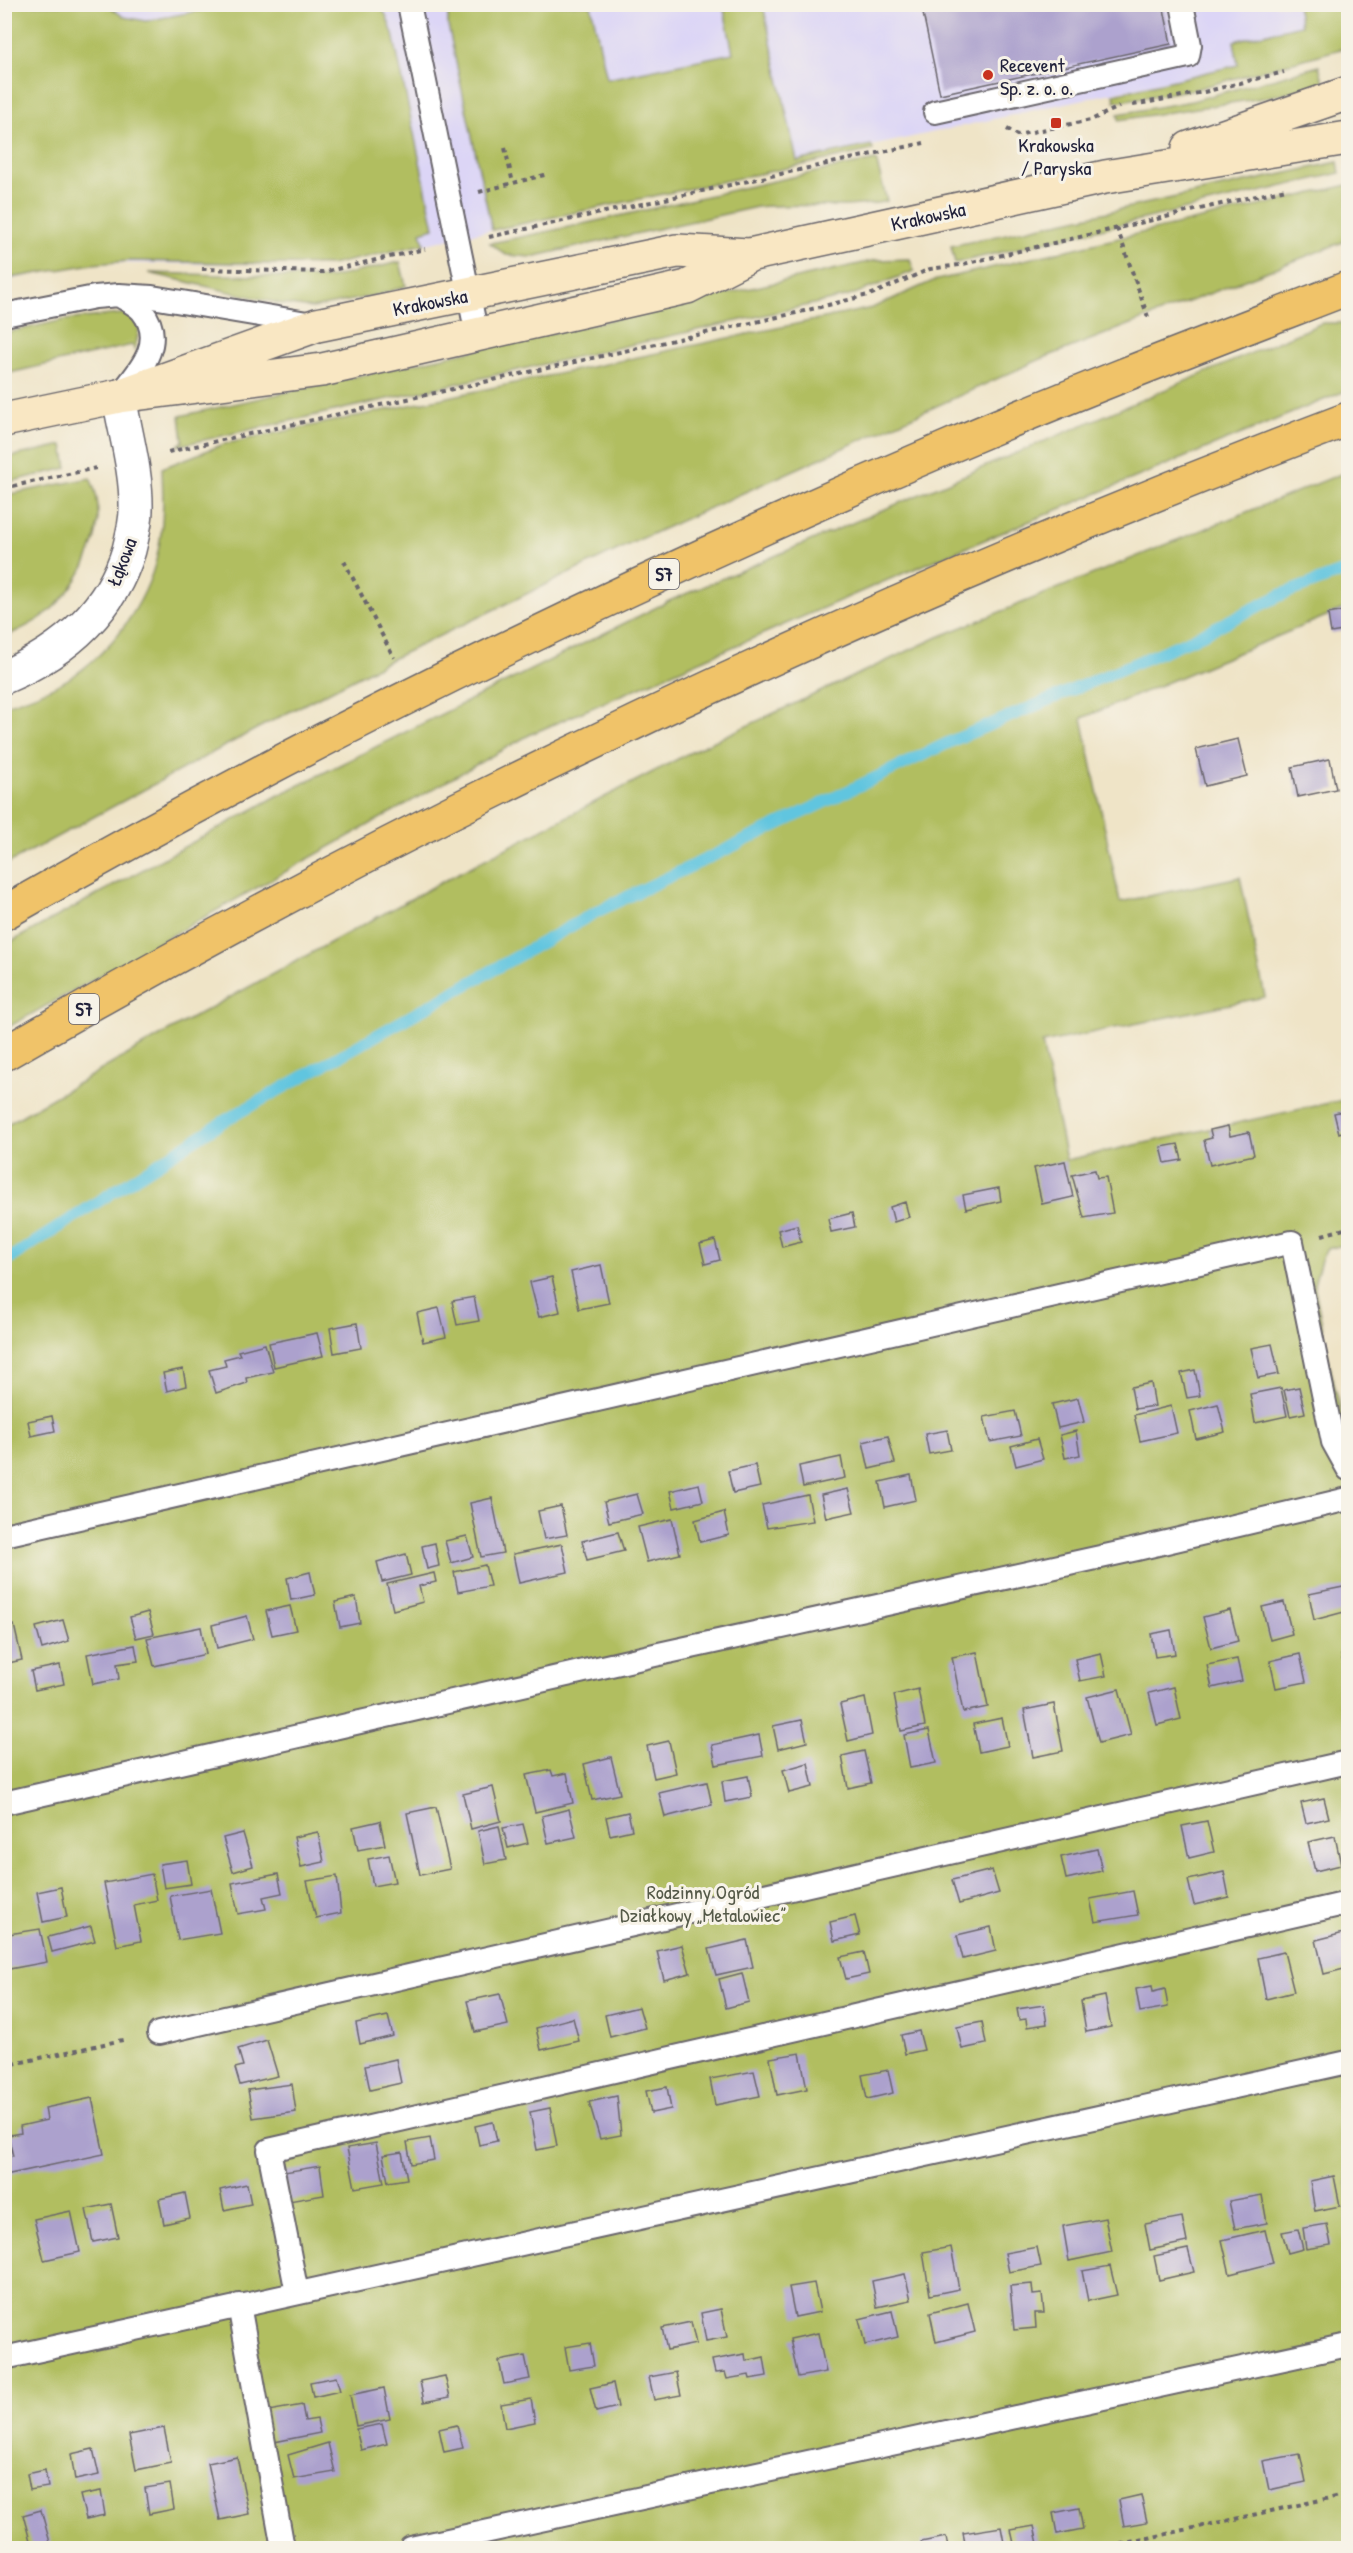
<svg xmlns="http://www.w3.org/2000/svg" width="1353" height="2553" font-family="'Patrick Hand',sans-serif">
<rect width="100%" height="100%" fill="#f7f3e8"/>
<filter id="ink" filterUnits="userSpaceOnUse"><feTurbulence type="fractalNoise" baseFrequency=".0167" numOctaves="2"/><feDisplacementMap in="SourceGraphic" scale="12" xChannelSelector="R" yChannelSelector="G"/><feConvolveMatrix kernelMatrix="1 2 1 2 8 2 1 2 1" color-interpolation-filters="sRGB"/></filter>
<filter id="wash" filterUnits="userSpaceOnUse"><feTurbulence type="fractalNoise" baseFrequency=".008" numOctaves="4" result="noise"/><feDisplacementMap in="SourceGraphic" scale="24" xChannelSelector="R" yChannelSelector="G"/><feGaussianBlur stdDeviation="1.35" result="paint"/><feColorMatrix in="noise" values="0 0 0 0 0 0 0 0 0 0 0 0 0 0 0 0 0 1.4 0 .05"/><feComposite in="paint" operator="in"/></filter>
<g filter="url(#wash)">
<rect width="100%" height="100%" fill="#efe4c7"/>
<path fill="#dcd5f6" d="M5,5H1348L1239,65L331,265L87,263L5,281Z"/>
<path fill="#b1be60" stroke="#6a704e" stroke-width="1.5" d="M234,4L379,5L386,15L393,34L434,228L421,232L424,244L331,265L130,261L92,264L5,279V5H107L124,17L146,21Z
M448,5H591L607,79L733,53L723,5H763L797,161L871,145L873,150L492,230L448,25Z
M1297,5H1348V47L1196,89L1115,102L1114,94L1238,65L1234,41L1301,25Z
M1319,66L1324,84L1263,98L1119,120L1118,114L1192,101Z
M876,160L887,201C845,211 801,202 757,207L531,257L506,255L490,243C619,219 747,184 876,160Z
M1338,162L1340,173L955,263L951,246Z
M1348,185V240L1041,359L634,542L394,658L260,727L5,865V705C28,698 56,688 76,674C117,645 151,596 159,546C164,520 163,494 162,468L224,444L872,308L933,281Z
M910,259L914,271L849,296L177,446L183,441L180,416L877,260Z
M400,262L406,286L378,295L312,308L282,304L149,273L330,278Z
M130,313L133,315L139,329L135,350L132,345L5,374L4,333L64,320Z
M1322,323H1348V390L897,576L531,734L5,1029V945L279,795L669,601Z
M63,445L67,468L5,483V458Z
M1348,471V607L1082,718L1120,902L1240,877L1265,997L1042,1043L1066,1160L1348,1099V1244L1327,1249L1321,1260L1314,1284L1331,1372L1344,1423H1348V2548H5L4,1126L179,1025L453,876L697,749L938,637Z
M90,478C113,524 83,584 46,614C34,624 18,630 5,637V495Z"/>
<g fill="none" stroke-linecap="round" stroke-linejoin="round">
<path stroke="#61c5df" stroke-width="12" d="M4,1262L224,1121L598,911L954,740L1192,639L1283,594L1348,570"/>
</g>
<g id="blocks">
<path fill="#aca1cd" d="M921,4H1163L1171,44L940,94Z
M1348,610V630L1331,633L1328,614Z
M1238,739L1247,776L1205,786L1196,749Z
M1330,759L1336,789L1298,797L1292,767Z
M1348,1110V1130L1339,1133L1334,1113Z
M1228,1126L1230,1136L1249,1132L1254,1155L1210,1165L1204,1140L1212,1138L1210,1130Z
M1178,1144L1182,1160L1165,1163L1161,1147Z
M1065,1161L1073,1197L1042,1204L1034,1168Z
M1095,1170L1097,1178L1106,1177L1113,1213L1084,1218L1072,1175Z
M999,1188L1001,1201L966,1209L963,1195Z
M905,1202L909,1217L894,1222L890,1207Z
M852,1213L855,1227L831,1232L828,1219Z
M797,1225L801,1242L782,1247L778,1230Z
M715,1240L720,1260L705,1264L700,1244Z
M601,1265L609,1303L579,1309L571,1272Z
M552,1277L560,1312L539,1317L530,1282Z
M474,1297L479,1321L457,1325L452,1301Z
M439,1308L446,1337L423,1342L417,1313Z
M357,1323L361,1348L334,1353L330,1328Z
M317,1333L323,1356L274,1367L269,1343Z
M265,1344L273,1372L246,1378L247,1383L216,1393L209,1370L226,1366L224,1359L240,1355L238,1351Z
M1272,1344L1279,1374L1258,1378L1251,1348Z
M183,1369L186,1386L167,1391L163,1373Z
M1195,1370L1200,1396L1187,1398L1181,1373Z
M1151,1383L1155,1406L1135,1409L1131,1387Z
M1299,1387L1305,1413L1290,1416L1284,1390Z
M1281,1388L1287,1416L1255,1423L1250,1394Z
M1078,1398L1084,1422L1058,1428L1052,1404Z
M1218,1404L1225,1432L1196,1439L1190,1411Z
M1171,1406L1177,1433L1140,1441L1134,1415Z
M1015,1411L1021,1436L990,1442L984,1417Z
M52,1416L55,1431L31,1436L28,1421Z
M947,1430L951,1450L929,1454L925,1434Z
M1076,1431L1080,1455L1065,1458L1060,1435Z
M888,1436L895,1463L869,1469L863,1442Z
M1037,1439L1043,1459L1016,1466L1011,1446Z
M841,1457L845,1478L803,1487L799,1466Z
M755,1465L760,1487L733,1493L728,1471Z
M911,1475L916,1500L885,1507L880,1482Z
M699,1484L703,1501L674,1508L670,1491Z
M848,1489L854,1512L826,1518L821,1495Z
M637,1494L643,1514L609,1522L604,1502Z
M808,1495L813,1521L767,1528L762,1505Z
M492,1498L503,1553L481,1557L470,1503Z
M561,1506L567,1535L544,1539L538,1511Z
M724,1512L729,1535L700,1542L695,1520Z
M672,1519L680,1554L647,1562L638,1527Z
M618,1532L624,1551L587,1560L582,1541Z
M467,1536L473,1557L451,1563L445,1541Z
M435,1543L439,1566L427,1569L422,1546Z
M562,1544L568,1572L519,1583L513,1554Z
M406,1554L411,1575L382,1582L377,1562Z
M485,1565L490,1586L458,1592L454,1572Z
M310,1572L315,1595L291,1600L287,1578Z
M434,1573L436,1582L419,1586L423,1602L393,1610L387,1584Z
M1348,1586V1611L1314,1620L1309,1594Z
M356,1597L360,1623L340,1627L335,1602Z
M1284,1602L1292,1634L1270,1640L1262,1607Z
M290,1606L296,1630L272,1635L266,1611Z
M1230,1610L1238,1641L1211,1648L1203,1617Z
M148,1612L154,1634L136,1638L130,1617Z
M247,1616L253,1639L217,1648L212,1625Z
M63,1620L69,1641L42,1649L36,1627Z
M14,1625L22,1660L4,1664V1627Z
M201,1627L206,1654L154,1666L147,1638Z
M1171,1630L1175,1654L1155,1657L1151,1634Z
M135,1645L138,1661L117,1664L119,1679L93,1684L87,1654Z
M977,1652L988,1707L963,1712L952,1657Z
M1101,1653L1106,1676L1080,1681L1075,1659Z
M1348,1653V1681L1341,1655Z
M1300,1654L1306,1682L1276,1688L1270,1661Z
M1237,1659L1242,1681L1212,1688L1207,1665Z
M60,1665L64,1684L35,1690L31,1671Z
M8,1671L12,1693L4,1694V1672Z
M1174,1687L1181,1719L1157,1725L1149,1693Z
M918,1689L925,1726L901,1731L894,1695Z
M1119,1689L1131,1735L1099,1743L1087,1697Z
M865,1698L872,1735L848,1741L840,1704Z
M1054,1704L1063,1751L1033,1757L1024,1710Z
M1002,1718L1008,1746L979,1752L973,1724Z
M802,1720L807,1742L778,1749L773,1726Z
M929,1730L936,1763L910,1768L904,1735Z
M759,1735L763,1756L716,1765L712,1745Z
M669,1741L676,1773L654,1778L647,1746Z
M864,1751L871,1783L848,1788L842,1756Z
M611,1757L620,1794L592,1800L584,1764Z
M808,1763L813,1787L789,1793L783,1770Z
M551,1770L553,1776L567,1773L573,1803L535,1812L526,1775Z
M748,1776L752,1797L725,1802L722,1781Z
M707,1782L712,1805L665,1817L659,1793Z
M493,1787L501,1821L471,1829L463,1794Z
M1324,1798L1329,1818L1306,1823L1301,1803Z
M436,1807L450,1869L420,1875L407,1813Z
M569,1809L576,1837L548,1843L542,1816Z
M628,1812L632,1830L610,1835L606,1817Z
M380,1821L385,1845L358,1850L353,1827Z
M1207,1821L1214,1852L1189,1858L1182,1826Z
M523,1824L528,1843L508,1848L503,1828Z
M499,1826L506,1860L485,1864L478,1831Z
M318,1832L324,1862L301,1867L294,1837Z
M243,1833L253,1866L233,1872L223,1838Z
M1335,1836L1341,1865L1315,1871L1308,1842Z
M1097,1849L1102,1871L1066,1879L1061,1857Z
M389,1855L395,1882L373,1886L368,1859Z
M187,1860L191,1884L164,1888L160,1864Z
M992,1870L999,1893L959,1904L952,1880Z
M1224,1872L1229,1897L1194,1905L1188,1880Z
M152,1874L157,1900L134,1905L141,1941L117,1946L104,1883Z
M278,1874L282,1893L263,1897L266,1909L238,1914L232,1883Z
M337,1876L341,1913L316,1918L307,1881Z
M61,1887L67,1917L43,1922L37,1892Z
M211,1889L220,1933L178,1940L170,1896Z
M1133,1891L1138,1915L1095,1922L1090,1899Z
M4,1915L9,1934L40,1929L47,1962L4,1970Z
M855,1916L860,1935L834,1941L830,1922Z
M91,1926L95,1941L52,1952L48,1937Z
M991,1927L996,1951L963,1959L957,1935Z
M1348,1932V1968L1324,1974L1316,1940Z
M747,1940L753,1967L716,1975L709,1949Z
M682,1945L690,1973L664,1980L657,1951Z
M864,1952L869,1974L846,1979L840,1957Z
M1284,1952L1294,1992L1266,1999L1258,1958Z
M742,1973L749,2002L726,2008L719,1979Z
M1152,1986L1153,1992L1165,1989L1168,2007L1140,2012L1136,1989Z
M500,1994L508,2025L475,2032L467,2001Z
M1105,1996L1111,2027L1086,2032L1081,2001Z
M1044,2005L1047,2024L1027,2027L1026,2019L1019,2020L1017,2009Z
M639,2007L645,2028L610,2037L605,2015Z
M388,2016L393,2036L360,2044L356,2023Z
M573,2018L579,2041L541,2050L536,2028Z
M982,2022L986,2044L962,2049L957,2027Z
M919,2031L924,2050L905,2054L901,2035Z
M267,2040L278,2076L240,2085L235,2068L243,2066L238,2049Z
M800,2053L807,2089L777,2095L770,2058Z
M396,2059L401,2083L370,2090L365,2066Z
M888,2070L893,2093L867,2099L862,2075Z
M754,2071L760,2096L715,2105L710,2079Z
M292,2084L296,2112L253,2118L248,2090Z
M667,2087L671,2109L651,2113L646,2091Z
M617,2096L621,2135L600,2139L589,2102Z
M92,2098L104,2154L5,2175L4,2158L13,2156L8,2135L21,2133L20,2126L47,2120L45,2108Z
M550,2108L557,2146L537,2150L530,2112Z
M493,2122L497,2141L479,2145L475,2126Z
M430,2138L434,2160L411,2164L407,2142Z
M376,2143L384,2183L355,2188L347,2148Z
M402,2152L407,2179L388,2182L383,2155Z
M320,2166L324,2195L289,2201L284,2172Z
M1334,2176L1340,2206L1315,2211L1310,2181Z
M247,2184L251,2204L224,2210L220,2190Z
M185,2193L190,2218L164,2224L159,2199Z
M1262,2195L1267,2223L1235,2229L1229,2201Z
M111,2204L118,2237L93,2242L86,2209Z
M71,2211L80,2252L44,2260L34,2219Z
M1182,2217L1187,2242L1150,2250L1145,2224Z
M1105,2218L1112,2252L1069,2261L1063,2226Z
M1327,2224L1331,2245L1306,2249L1303,2228Z
M1298,2229L1303,2249L1288,2253L1282,2232Z
M1265,2230L1273,2263L1230,2274L1222,2240Z
M951,2247L959,2289L930,2295L923,2252Z
M1037,2247L1041,2266L1009,2272L1005,2253Z
M1188,2249L1194,2272L1159,2280L1154,2256Z
M1110,2266L1117,2295L1088,2301L1082,2271Z
M905,2274L911,2300L877,2307L872,2281Z
M814,2283L820,2312L795,2317L789,2287Z
M1032,2284L1033,2295L1042,2294L1044,2313H1035L1036,2328L1014,2330L1010,2286Z
M968,2303L975,2332L936,2342L930,2313Z
M721,2309L727,2337L706,2341L701,2313Z
M892,2311L898,2337L865,2345L859,2319Z
M691,2322L696,2344L667,2350L662,2328Z
M818,2333L826,2372L798,2377L790,2339Z
M590,2343L594,2366L569,2370L565,2347Z
M745,2354L746,2361L764,2357L767,2376L750,2379L749,2375L727,2379L725,2372L715,2373L712,2360Z
M525,2356L530,2379L504,2384L499,2361Z
M676,2372L681,2395L654,2400L649,2377Z
M445,2376L450,2397L424,2402L420,2381Z
M336,2377L340,2391L313,2397L310,2382Z
M613,2383L618,2407L596,2412L590,2388Z
M384,2388L390,2419L356,2426L350,2395Z
M531,2399L535,2422L505,2428L501,2404Z
M302,2405L305,2421L317,2419L320,2433L274,2442L268,2411Z
M382,2424L387,2444L361,2450L356,2429Z
M457,2425L463,2448L444,2452L439,2429Z
M164,2428L171,2463L136,2470L129,2435Z
M328,2443L335,2472L294,2479L288,2455Z
M93,2449L99,2475L75,2480L71,2454Z
M1300,2454L1306,2482L1269,2490L1263,2461Z
M237,2457L249,2514L220,2520L208,2463Z
M45,2470L48,2487L30,2490L27,2474Z
M170,2484L174,2509L149,2514L145,2488Z
M101,2491L105,2515L86,2519L80,2495Z
M1141,2495L1147,2522L1124,2526L1119,2500Z
M1079,2508L1083,2529L1057,2534L1053,2513Z
M41,2510L51,2546L32,2548L23,2515Z
M1034,2526L1039,2548H1015L1011,2530Z
M1001,2527L1005,2548H966L963,2533Z
M946,2537L948,2548H922L921,2542Z
M854,2542L856,2548H828V2547Z"/>
</g>
</g>
<g filter="url(#ink)">
<use href="#blocks" fill-opacity="0" stroke="#6a666c" stroke-width="1.5"/>
<g fill="none" stroke-linecap="round" stroke-linejoin="round">
<defs>
<path id="lane" d="M409,4L477,335
M935,112L1188,56L1190,45L1182,4
M119,295C126,300 137,305 142,311C167,342 139,371 120,395
M4,315L95,297L119,295L152,297L313,324
M4,1535L1292,1242L1333,1442L1348,1469
M4,1803L659,1654L1137,1549L1348,1499
M159,2033L1348,1762
M297,2293L269,2150L1348,1903
M239,2305L283,2548
M4,2358L1348,2062
M411,2548L1348,2345"/>
<path id="street" d="M4,677C63,652 110,613 129,550C132,537 136,523 136,510C137,472 125,433 119,396"/>
<path id="secondary" d="M1189,148L1348,93
M119,396L317,325L677,251L749,255L1105,177L1348,138
M4,420L119,396L322,370L687,287L748,256"/>
<path id="highway" d="M4,913C310,738 629,583 953,445C1084,389 1216,339 1348,288
M4,1054C433,805 885,595 1348,419"/>
</defs>
<use href="#lane" stroke="#6a666c" stroke-width="26"/>
<use href="#street" stroke="#6a666c" stroke-width="36"/>
<use href="#secondary" stroke="#6a666c" stroke-width="36"/>
<use href="#highway" stroke="#6a666c" stroke-width="36"/>
<path stroke="#6a666c" stroke-width="4" stroke-dasharray="4.5 4.5" stroke-linecap="butt" d="M1133,105L1204,92L1284,72
M1007,129L1017,135L1091,120L1119,107
M505,148L513,183
M479,192L548,174
M1117,228L1148,317
M489,237L924,143
M202,269L323,272L425,249
M168,452L796,313L872,294L930,269L959,265L1286,189
M4,488L96,468
M344,561L394,658
M1322,1235L1348,1228
M4,2066L127,2039
M1103,2548L1348,2494"/>
<use href="#lane" stroke="#fff" stroke-width="22"/>
<use href="#street" stroke="#fff" stroke-width="33"/>
<use href="#secondary" stroke="#f9e7c3" stroke-width="33"/>
<use href="#highway" stroke="#f0c369" stroke-width="33"/>
</g>
</g>
<g fill="#c8321e" stroke="#f7f3e8" stroke-width="2">
<circle cx="988" cy="75" r="6"/>
<rect x="1050" y="117" width="12" height="12" rx="3"/>
</g>
<g text-anchor="middle" dominant-baseline="central" stroke-width="6" stroke-linejoin="round" paint-order="stroke">
<g fill="#f7f3e8" stroke="#62616f" stroke-width="1.5">
<rect x="649" y="559" width="30" height="30" rx="4.5"/>
<rect x="69" y="994" width="30" height="30" rx="4.5"/>
</g>
<g font-size="18" font-weight="bold" fill="#22223b">
<text x="664" y="574">S7</text>
<text x="84" y="1009">S7</text>
</g>
<g font-size="20" fill="#22223b" stroke="#f7f3e8" text-anchor="start">
<text x="1000" y="64">Recevent<tspan x="1000" dy="23">Sp. z. o. o.</tspan></text>
<text x="1056" y="144" text-anchor="middle">Krakowska<tspan x="1056" dy="23">/ Paryska</tspan></text>
</g>
<g font-size="20" fill="#22223b" stroke="#f7f3e8">
<text transform="translate(928 216) rotate(-12)">Krakowska</text>
<text transform="translate(430 302) rotate(-11)">Krakowska</text>
<text transform="translate(121 562) rotate(-69)">Łąkowa</text>
</g>
<g font-size="20" fill="#545948" stroke="#f7f3e8">
<text x="703" y="1891">Rodzinny Ogród<tspan x="703" dy="23">Działkowy „Metalowiec”</tspan></text>
</g>
</g>
<rect width="1353" height="2553" fill="none" stroke="#f7f3e8" stroke-width="24"/>
</svg>
